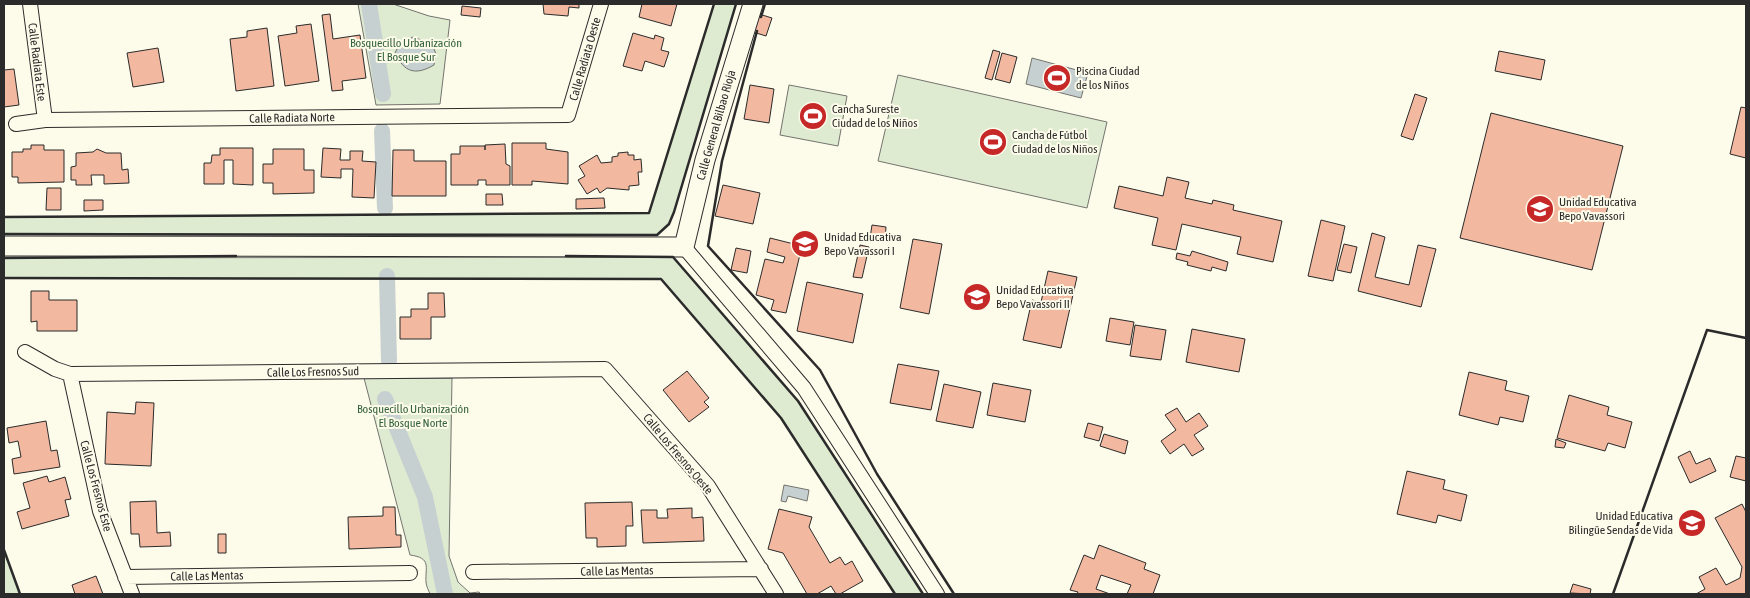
<svg xmlns="http://www.w3.org/2000/svg" width="1750" height="598" font-family="'Asap Condensed',sans-serif">
<rect width="100%" height="100%" fill="#fdfbea"/>
<path fill="#deebd1" stroke="#74746e" d="M358,4H393L429,16L450,20L440,104L376,105Z
M714,4H736L674,212L669,224L657,235L4,234V217L649,213Z
M898,75L1107,122L1087,208L878,161Z
M789,85L847,96L838,146L780,135Z
M673,257L798,401L923,594H895L781,418L661,279L4,278V258Z
M364,378H452L449,556L458,582L470,593L479,592L481,594H430C429,591 426,586 426,582C425,567 432,558 410,555Z
M4,550L20,594H4Z"/>
<path fill="#c7d0d0" stroke="#74746e" d="M413,37L432,44L436,54L434,65C415,76 404,72 395,53L400,43Z
M1032,58L1088,73L1081,98L1026,84Z
M784,485L809,490L807,501L788,496L786,502L781,501Z"/>
<g fill="none" stroke-linecap="round" stroke-linejoin="round">
<path stroke="#c7d0d0" stroke-width="16" d="M369,4L383,94
M382,131L385,208
M387,276L389,361
M385,399L425,497L445,594"/>
</g>
<path fill="#f2b8a0" stroke="#2b2b2b" d="M543,4H579V8L569,7L568,16L544,14Z
M642,4H677L671,26L639,17Z
M462,6L481,8L480,17L461,15Z
M330,14L333,39L360,35L366,78L342,81L343,90L332,91L322,15Z
M759,14L772,18L766,36L753,32Z
M311,24L319,81L285,86L278,36L297,33L296,26Z
M267,28L274,86L236,91L230,39L247,37V31Z
M633,33L654,39L655,35L664,38L661,50L669,52L664,67L645,61L642,71L623,66Z
M158,48L164,82L133,87L127,53Z
M993,50L1000,52L992,80L985,78Z
M1499,51L1545,60L1541,80L1495,71Z
M1002,53L1017,57L1010,83L995,79Z
M14,69L19,105L4,107V70Z
M750,85L774,89L769,123L744,119Z
M1415,94L1427,98L1413,140L1401,136Z
M1741,107L1746,108V158L1730,154Z
M1491,113L1623,146L1592,270L1460,238Z
M512,143H546V149L568,152V184L532,181V185H512Z
M505,144L506,164L510,166V185H486V180H478V185H451V154H460V146H485V150V145Z
M31,145H44V150H64V182L18,183V177H12V152H23V149H31Z
M220,148H253V185L233,184V160H224V184H204V163H211L212,155H220Z
M323,148L341,149L340,160H350V151H363L362,161L376,162L374,198L352,197L353,169H341V178L321,177Z
M97,149L106,153H121L122,170L128,169L129,183L104,184V175H91L92,185H76V180H71V167L76,166V153L93,152Z
M273,149H304V170H314V193L273,194V183H263V164H273Z
M393,150H414V161H446V196H392Z
M628,152V155H634V160L641,159L642,172H638L639,185L629,186V190L607,188L600,193L597,188L587,194L578,180L585,176L579,166L597,155L601,163L612,162V157L618,156V153Z
M1167,177L1189,182L1185,198L1212,204L1213,200L1234,205L1233,210L1282,221L1273,262L1237,254L1241,237L1182,224L1176,250L1152,245L1158,218L1114,208L1119,186L1163,196Z
M723,185L760,193L753,224L715,216Z
M47,188H61V210H46Z
M486,194H502L503,205H486Z
M604,198L605,208L576,209V199Z
M84,200H103V210L84,211Z
M1321,220L1345,226L1333,281L1308,276Z
M872,225L886,227L885,241L870,238Z
M1372,233L1385,237L1375,277L1409,285L1418,245L1436,249L1421,307L1358,291Z
M770,238L802,246L786,313L771,310L774,300L756,295L765,259L783,263L785,257L767,252Z
M913,239L942,244L929,314L900,308Z
M1344,244L1357,247L1351,273L1337,270Z
M860,245L869,247L862,278L853,277Z
M736,248L751,251L747,273L731,270Z
M1192,251L1228,262L1226,271L1212,267L1211,271L1187,265L1188,262L1176,259L1177,253L1190,256Z
M1048,271L1077,277L1061,348L1023,340L1032,300L1041,302Z
M807,282L863,294L853,343L797,331Z
M31,291H49V300H77V331H37V321L31,322Z
M428,293H444L445,317H431V339H400V317H411V309H428Z
M1110,318L1134,322L1130,345L1106,341Z
M1135,325L1166,330L1161,360L1130,356Z
M1192,329L1245,339L1239,372L1186,362Z
M898,364L939,371L931,410L890,403Z
M687,371L709,398L704,402L709,407L689,422L663,390Z
M1469,372L1507,381L1505,390L1529,396L1523,422L1500,417L1498,425L1459,415Z
M993,383L1031,390L1025,422L987,415Z
M944,384L981,392L973,428L936,421Z
M1569,395L1609,407L1607,415L1632,422L1625,448L1608,443L1605,451L1557,438Z
M136,402L154,403L151,466L105,464L107,412L135,414Z
M1177,408L1186,422L1199,413L1208,426L1194,435L1204,449L1192,456L1184,444L1170,454L1161,441L1176,430L1165,415Z
M46,421L51,451L57,450L60,467L14,474L12,459L21,457L18,441L9,443L7,428Z
M1088,423L1103,427L1099,441L1084,437Z
M1104,434L1128,441L1125,454L1100,446Z
M1556,439L1566,443L1564,448L1555,447Z
M1690,451L1696,464L1710,458L1716,471L1690,483L1678,457Z
M1736,456L1746,458V481L1730,477Z
M1407,471L1445,480L1443,489L1467,495L1461,521L1438,515L1436,523L1397,514Z
M47,476L49,482L65,477L71,499L65,500L69,516L22,529L17,512L30,508L23,483Z
M156,501L157,533L170,532L171,546L140,547L139,534H131L130,502Z
M632,502L633,526H626V546L597,547V538H586L585,503Z
M1742,504L1746,512V594H1696L1705,589L1699,577L1716,568L1726,585L1740,578L1742,567L1715,518Z
M383,507H395L396,535H401V547L349,549L348,517L383,516Z
M692,508V518L703,517L704,541L643,543L641,510H657V518H668L667,509Z
M779,509L812,517L809,527L830,563L840,557L845,565L852,561L863,581L840,594H836L831,586L817,594H807L783,553L768,549Z
M218,534H226V553H218Z
M1099,545L1146,563L1144,569L1160,575L1153,594H1127L1131,585L1101,575L1096,589L1110,594H1077L1078,592L1070,590L1084,555L1094,559Z
M96,576L103,594H75L72,585Z
M1573,584L1591,589L1590,594L1570,593Z"/>
<g fill="none" stroke-linecap="round" stroke-linejoin="round">
<defs>
<path id="street" d="M30,4L45,120
M16,124L45,120L568,115L601,4
M684,247L804,388L937,594
M25,352L55,369L70,374L605,369L708,486L776,594
M70,374L100,511L132,594
M473,572L761,569
M125,577L410,573"/>
<path id="secondary" d="M4,246L684,247L705,160L753,4"/>
</defs>
<use href="#street" stroke="#2b2b2b" stroke-width="16"/>
<use href="#secondary" stroke="#2b2b2b" stroke-width="21"/>
<use href="#street" stroke="#fdfbea" stroke-width="14"/>
<use href="#secondary" stroke="#fdfbea" stroke-width="19"/>
<path stroke="#2b2b2b" stroke-width="2.5" d="M761,17L765,4
M757,31L722,161L708,246L820,370L877,474L954,594
M4,217L649,213L714,4
M4,234L657,235L669,224L674,212L736,4
M566,256L673,257L798,401L923,594
M4,258L236,256
M4,278L661,279L781,418L895,594
M4,550L20,594
M1613,594L1707,330L1746,338"/>
</g>
<defs>
<symbol id="stadium-disc" viewBox="-11 -11 22 22"><circle r="9.5" fill="#c62828" stroke="#fdfbea"/><path d="M0-5a6.5 5 0 1 0 0 10a6.5 5 0 1 0 0-10ZM-3.5-1.8h7v3.6h-7Z" fill="#fff"/></symbol>
<symbol id="school-disc" viewBox="-11 -11 22 22"><circle r="9.5" fill="#c62828" stroke="#fdfbea"/><path d="M0-5L7-2L0 1L-7-2ZM-4 1L0 2.5L4 1V4Q0 6-4 4Z" fill="#fff"/></symbol>
</defs>
<g fill-rule="evenodd">
<use href="#stadium-disc" x="1041" y="62" width="32" height="32"/>
<use href="#stadium-disc" x="797" y="100" width="32" height="32"/>
<use href="#stadium-disc" x="977" y="126" width="32" height="32"/>
<use href="#school-disc" x="1524" y="193" width="32" height="32"/>
<use href="#school-disc" x="789" y="228" width="32" height="32"/>
<use href="#school-disc" x="961" y="281" width="32" height="32"/>
<use href="#school-disc" x="1676" y="507" width="32" height="32"/>
</g>
<g text-anchor="middle" dominant-baseline="central" stroke-width="4" stroke-linejoin="round" paint-order="stroke">
<g font-size="12" fill="#34623c" stroke="#fdfbea">
<text x="406" y="43">Bosquecillo Urbanización<tspan x="406" dy="14">El Bosque Sur</tspan></text>
<text x="413" y="409">Bosquecillo Urbanización<tspan x="413" dy="14">El Bosque Norte</tspan></text>
</g>
<g font-size="12" fill="#2b2b2b" stroke="#fdfbea">
<text transform="translate(585 59) rotate(-74)">Calle Radiata Oeste</text>
<text transform="translate(37 62) rotate(83)">Calle Radiata Este</text>
<text transform="translate(292 118) rotate(-1)">Calle Radiata Norte</text>
<text transform="translate(716 125) rotate(-74)">Calle General Bilbao Rioja</text>
<text transform="translate(313 372) rotate(-1)">Calle Los Fresnos Sud</text>
<text transform="translate(678 454) rotate(50)">Calle Los Fresnos Oeste</text>
<text transform="translate(96 486) rotate(75)">Calle Los Fresnos Este</text>
<text transform="translate(617 571) rotate(-1)">Calle Las Mentas</text>
<text transform="translate(207 576) rotate(-1)">Calle Las Mentas</text>
</g>
<g font-size="12" fill="#2b2b2b" stroke="#fdfbea" text-anchor="start">
<text x="1076" y="71">Piscina Ciudad<tspan x="1076" dy="14">de los Niños</tspan></text>
<text x="832" y="109">Cancha Sureste<tspan x="832" dy="14">Ciudad de los Niños</tspan></text>
<text x="1012" y="135">Cancha de Fútbol<tspan x="1012" dy="14">Ciudad de los Niños</tspan></text>
<text x="1559" y="202">Unidad Educativa<tspan x="1559" dy="14">Bepo Vavassori</tspan></text>
<text x="824" y="237">Unidad Educativa<tspan x="824" dy="14">Bepo Vavassori I</tspan></text>
<text x="996" y="290">Unidad Educativa<tspan x="996" dy="14">Bepo Vavassori II</tspan></text>
<text x="1673" y="516" text-anchor="end">Unidad Educativa<tspan x="1673" dy="14">Bilingüe Sendas de Vida</tspan></text>
</g>
</g>
<rect width="1750" height="598" fill="none" stroke="#2b2b2b" stroke-width="10"/>
</svg>
